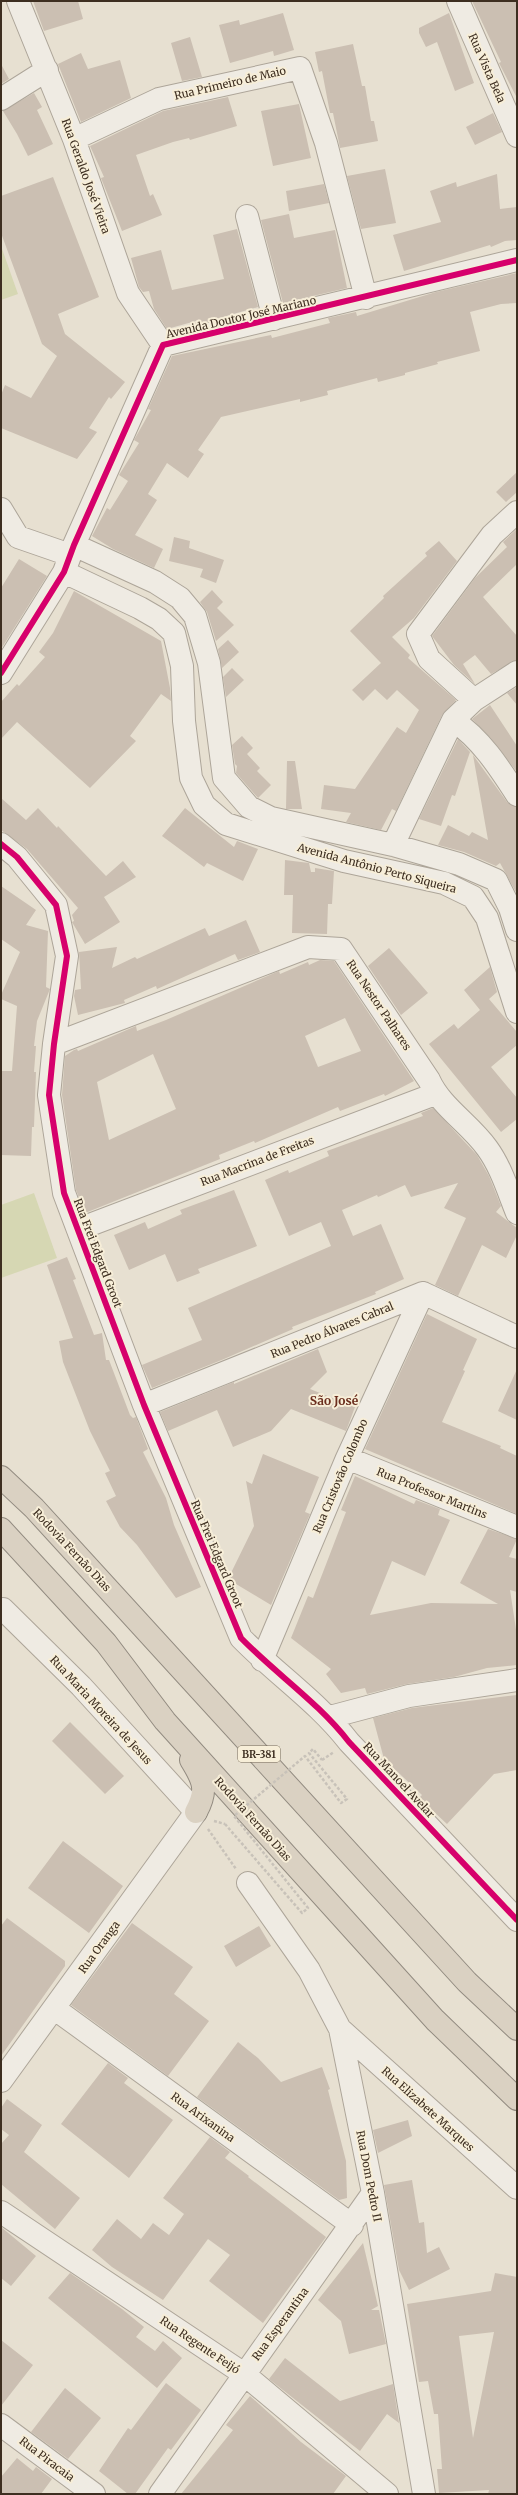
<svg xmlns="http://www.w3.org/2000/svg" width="518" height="2495" font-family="Merriweather,serif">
<rect width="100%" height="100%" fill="#e7e0d1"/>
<path fill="#d6d7b3" d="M1,246L18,294L1,300Z
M34,1193L57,1258L1,1278V1205Z"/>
<path fill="#cbbfb2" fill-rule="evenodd" d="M33,1H78L83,19L44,31Z
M472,1H517V98L499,63L501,62Z
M283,13L294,50L274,56L273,51L230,63L219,25L239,20L240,25Z
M449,13L474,83L455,91L437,42L426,47L419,33V28Z
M190,37L202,77L182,81L171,43Z
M353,44L362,86H365L371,121H374L378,141L340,148L333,113H330L322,71L319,72L315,52Z
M81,53L88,69L120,60L131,98L81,122L58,64Z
M1,64L9,79L1,84Z
M34,93L42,107L37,110L53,144L28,156L17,134L3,111Z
M228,97L237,126L190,140L189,138L173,142L136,155L150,196L153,194L162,215L122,231L101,178L104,177L90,146L163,111Z
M299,104L311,158L273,166L261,111Z
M493,113L502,132L475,145L466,127Z
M385,169L396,223L361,229L347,176Z
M497,174L500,209L517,207V240L505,241L491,247L490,245L404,271L393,235L441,222L430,191L456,182L457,187Z
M53,177L99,297L58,314L65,334L125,382L111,399L109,397L89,428L97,432L77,459L1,428V395L5,385L31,398L57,356L42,344L1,233V196Z
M324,184L329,203L289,211L286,191Z
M289,214L294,238L335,230L347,288L283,303L261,220Z
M237,229L258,307L199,324L194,325L196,321L167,329L154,309L149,291L143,292L139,287L131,258L161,250L172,290L224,279L213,235Z
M517,273V303L501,304L470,312L480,351L437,362L438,364L405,373V375L378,382L377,378L327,391L328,395L300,402V399L221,417L198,450L204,454L188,478L167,463L148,494L157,500L135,535L163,549L154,568L113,549L92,536L107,508L110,510L128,481L119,475L139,443L134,440L151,410L148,409L172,356L271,335L272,338L330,323L328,318L356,312L357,316L436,292Z
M517,472V492L506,502L496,492Z
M517,529V564L483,597L517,636V660L491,674L475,655L463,664L475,684L454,665L432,636L475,578L507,547L503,542Z
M174,537L190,541L189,548L224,560L216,583L200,577L203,569L169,561Z
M439,541L457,561L414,618L392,637L410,655L408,658L456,700L442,715L396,811L392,809L381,830L346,822L351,813L321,809L324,785L355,789L397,727L406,733L419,710L397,690L387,700L375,689L363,701L352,690L381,663L350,631L384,598L383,596L427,556L425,553Z
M19,559L47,576L1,649V588Z
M212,590L223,602L217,608L234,625L216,641L207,612L200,602Z
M74,591L161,641L170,688L171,701L161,694L130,736L136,741L90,788L17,722L1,739V702L17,684L19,686L45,657L39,652L53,633Z
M228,640L239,652L222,668L218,649Z
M232,668L244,680L226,697L223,677Z
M517,687V705L507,693Z
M490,705L517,746V772L490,737L472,719Z
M242,736L253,748L247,754L260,768L257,771L271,785L258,798L236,773L237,766L235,764L232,745Z
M458,739L470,752L455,796L452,795L441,826L419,819Z
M473,755L507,802L517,807V894L500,863L496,866L464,852L438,845L448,825L469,836L472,832L488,840Z
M287,761H295L302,809H286Z
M1,798L26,820L38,808L57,828L58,826L106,876L123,861L136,877L104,897L120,922L85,944L72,922L74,921L72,915L78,908L27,849L1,830Z
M185,808L234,847L237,841L258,849L243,881L207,863L204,867L162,836Z
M285,860L309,863L311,872H315V868L334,871L332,904H328L327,934L292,933L293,895H284Z
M1,886L36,910L26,925L48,931L46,987L50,989L37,1021L34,1046H36L34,1072H36L34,1127H32L31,1156L1,1155V1071H12L17,1006L1,999V995L20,952L1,939Z
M246,920L260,952L238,960L235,954L157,989L156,986L124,1000L125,1003L78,1015L74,996L75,990L81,989L79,952L117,947L112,968L135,957L137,959L205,928L209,936Z
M389,948L428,993L401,1015L368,966Z
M320,960L334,961L414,1081L385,1096L384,1094L340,1111L338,1107L255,1143L254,1141L219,1155L220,1159L85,1213L76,1190L62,1095L65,1056L74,1050L77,1049L78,1051L136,1026L137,1031L166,1020L279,971L280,974L308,962L309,965ZM345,1018L361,1051L318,1067L305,1036ZM153,1054L176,1109L109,1140L97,1082Z
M490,967L497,992L489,999L517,1032V1045L491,1067L517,1098V1119L501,1132L429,1044L454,1024L458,1029L480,1010L464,990Z
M433,1108L477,1155L489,1176L501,1206L496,1212L517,1228V1235L506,1258L482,1245L458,1296L435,1285L466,1218L444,1208L458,1183L411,1197L405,1185L378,1197L377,1195L342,1210L353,1236L381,1224L404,1279L375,1292L376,1294L292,1327L293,1329L224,1359L152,1388L142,1365L202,1340L188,1308L331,1246L321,1222L289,1236L265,1180L288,1170L289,1173L329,1156L327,1151L423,1116L421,1113Z
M234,1190L257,1246L198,1269L200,1273L177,1282L165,1254L129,1270L114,1235L145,1222L148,1229L182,1214L180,1210Z
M67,1257L76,1279L73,1280L94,1335L102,1333L106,1360H109L130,1415L133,1418L136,1417L148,1449L143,1452L166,1498L174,1525L201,1587L176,1598L137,1545L120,1527L106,1501L116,1496L105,1473L110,1471L90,1431L63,1362L59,1341L73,1338L47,1265Z
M427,1314L477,1339L463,1370L465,1371L442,1422L501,1446L500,1448L517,1456V1514L365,1449Z
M318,1349L327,1372L310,1389L355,1407L346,1431L291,1409L271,1431L233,1447L217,1410L168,1431L160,1412L234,1382V1384Z
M517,1369V1420L498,1411Z
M263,1454L319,1477L305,1512L310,1514L271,1605L231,1581L229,1577L254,1526L246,1481L252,1484Z
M355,1476L414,1504L416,1500L440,1509L438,1515L450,1520L425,1576L392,1561L370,1615L431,1603L498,1604L460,1583L488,1529L517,1539L509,1557L517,1559V1592L510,1590L517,1636V1665L487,1668L454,1677L407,1684L367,1694L365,1688L341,1693L326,1674L331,1669L291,1638L308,1596L313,1598L330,1554L346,1512L341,1510Z
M517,1695V1770L494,1774L447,1824L419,1798L422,1795L384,1759L373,1718L412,1708Z
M70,1722L124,1776L105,1794L52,1741Z
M63,1841L123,1886L89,1933L28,1888Z
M7,1918L65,1961V1966L1,2056V1926Z
M132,1923L193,1967L174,1994L209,2021L168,2076L71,2005Z
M259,1926L271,1946L236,1967L224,1946Z
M238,2042L258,2058L281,2082L322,2067L330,2089L328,2090L346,2161L347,2198L339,2200L197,2097Z
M108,2063L128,2078L124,2083L173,2120L129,2178L61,2124Z
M7,2099L42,2125L24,2152L80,2198L55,2229L1,2184V2144L9,2135L1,2129V2108Z
M408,2120L412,2136L378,2153L373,2130Z
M210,2137L230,2152L225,2158L249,2176L248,2177L326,2237L263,2323L209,2281L230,2255L208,2239L163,2300L112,2267L92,2250L117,2219L141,2239L153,2223L169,2235L184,2214L163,2198Z
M412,2180L419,2223L424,2222L427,2253L439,2247L450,2269L409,2290L399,2270L384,2185Z
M1,2227L36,2256L11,2286L1,2278Z
M363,2243L378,2306L371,2310H379L386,2344L349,2354L341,2321L318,2300Z
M70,2273L122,2309L144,2327L136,2337L155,2351L163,2341L182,2358L157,2388L48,2298Z
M495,2273L517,2277V2494H488L489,2490L439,2493L437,2469H442L438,2414H434L428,2381L419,2382L407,2304L491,2291ZM494,2332L473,2438L459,2336Z
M1,2340L33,2365L1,2406Z
M285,2358L340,2401L393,2384L399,2423L387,2414L360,2451L269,2379Z
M166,2383L201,2410L171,2450L168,2448L135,2494H128L99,2471L128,2428L131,2430Z
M65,2388L101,2418L68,2459L31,2432Z
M250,2396L301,2442L346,2476L333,2494H181L233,2430L226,2425Z
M17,2458L33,2471L36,2467L52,2479L41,2494H1V2477Z"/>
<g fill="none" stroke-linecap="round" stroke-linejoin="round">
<defs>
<path id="minor" d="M18,1L74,139L128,293L163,345
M458,1L517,136
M1,99L47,70
M74,139L159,99L300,68L326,143L366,298
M247,216L274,319
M1,509L18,537L70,555
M74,545L155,582L180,598L195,616L209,663L224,778L249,807L271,818L393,845L459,864L496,880L510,908L517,930
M64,572L140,608L159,619L174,633L182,666L184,721L191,778L204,805L226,824L344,861L444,883L473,897L487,918L517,1012
M1,673L64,572L74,545L163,345L517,260
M474,700L429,659L418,634L492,535L517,512
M453,720C481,739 499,767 517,795
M1,844L17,857L56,905L67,956L54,1044L49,1095L64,1193L144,1405L241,1638C276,1674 318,1702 349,1742L517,1920
M393,845L453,720L474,700L517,672
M54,1044L308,947L341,949L429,1080C441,1107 470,1124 487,1148C501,1167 508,1191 517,1213
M79,1229L435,1094
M144,1405L423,1293L517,1337
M347,1458L517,1527
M262,1660L347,1458L423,1293
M330,1717L409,1696L517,1680
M248,1883L309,1970L340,2029L373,2193L424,2494
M55,2009L352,2225
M340,2029L517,2188
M1,2081L196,1812L81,1686L3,1609
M1,2212L244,2374L387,2494
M1,2425L94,2494
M160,2494L373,2193"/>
<path id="highway" d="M1,1477L34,1508L467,1982L517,2029
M1,1529L106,1643L165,1721L435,2020L517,2099
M191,1760C204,1781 208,1790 196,1812"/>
</defs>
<use href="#minor" stroke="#ada599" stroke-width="24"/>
<use href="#highway" stroke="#928b80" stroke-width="24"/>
<path stroke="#c8c2b9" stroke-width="2.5" stroke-dasharray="3 2" stroke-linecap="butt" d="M322,1760L334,1752
M214,1821L225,1824
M208,1829L236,1869"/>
<use href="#minor" stroke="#efebe3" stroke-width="22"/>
<use href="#highway" stroke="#dad1c2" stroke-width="22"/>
<path stroke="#c8c2b9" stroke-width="2.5" stroke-dasharray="3 2" stroke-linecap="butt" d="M225,1824L302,1913L308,1908L234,1816L305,1756L341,1803L347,1799L309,1753L313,1749L322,1760"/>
<defs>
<path id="cycleway" d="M1,673L64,572L74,545L163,345L517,260
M1,844L17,857L56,905L67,956L54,1044L49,1095L64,1193L144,1405L241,1638C276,1674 318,1702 349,1742L517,1920"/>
</defs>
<use href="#cycleway" stroke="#f7eed8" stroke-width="8"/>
<use href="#cycleway" stroke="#d6006c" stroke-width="6"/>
</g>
<g text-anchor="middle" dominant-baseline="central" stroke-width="4" stroke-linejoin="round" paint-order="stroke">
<rect fill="#f7eed8" stroke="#756857" stroke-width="1" x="238" y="1746" width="42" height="16" rx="3"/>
<g font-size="10" font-weight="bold" fill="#3d2e20">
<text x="259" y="1754">BR-381</text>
</g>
<g font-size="11" fill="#3d2e20" stroke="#f7eed8">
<text transform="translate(487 68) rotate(66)">Rua Vista Bela</text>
<text transform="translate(230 83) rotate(-13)">Rua Primeiro de Maio</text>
<text transform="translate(86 176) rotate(70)">Rua Geraldo José Vieira</text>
<text transform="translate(241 317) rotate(-13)">Avenida Doutor José Mariano</text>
<text transform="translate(377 868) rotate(15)">Avenida Antônio Perto Siqueira</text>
<text transform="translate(379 1005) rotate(56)">Rua Nestor Palhares</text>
<text transform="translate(257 1161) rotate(-21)">Rua Macrina de Freitas</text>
<text transform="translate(98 1253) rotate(69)">Rua Frei Edgard Groot</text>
<text transform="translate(332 1330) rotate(-22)">Rua Pedro Álvares Cabral</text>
<text transform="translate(340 1476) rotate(-67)">Rua Cristovão Colombo</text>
<text transform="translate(432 1493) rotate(22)">Rua Professor Martins</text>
<text transform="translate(72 1550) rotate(47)">Rodovia Fernão Dias</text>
<text transform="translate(217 1554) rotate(67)">Rua Frei Edgard Groot</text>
<text transform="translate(101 1710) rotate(47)">Rua Maria Moreira de Jesus</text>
<text transform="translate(399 1780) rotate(47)">Rua Manoel Avelar</text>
<text transform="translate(253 1819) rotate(48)">Rodovia Fernão Dias</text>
<text transform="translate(99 1947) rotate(-54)">Rua Oranga</text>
<text transform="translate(428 2109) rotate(42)">Rua Elizabete Marques</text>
<text transform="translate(203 2117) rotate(36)">Rua Arixanina</text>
<text transform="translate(369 2176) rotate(79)">Rua Dom Pedro II</text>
<text transform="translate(280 2324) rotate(-54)">Rua Esperantina</text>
<text transform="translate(200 2345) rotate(34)">Rua Regente Feijó</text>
<text transform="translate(47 2459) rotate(37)">Rua Piracaia</text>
</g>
<g font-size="12" font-weight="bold" fill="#6b2e1e" stroke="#f7eed8">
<text x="334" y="1400">São José</text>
</g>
</g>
<rect width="518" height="2495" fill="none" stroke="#3d2e20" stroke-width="4"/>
</svg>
